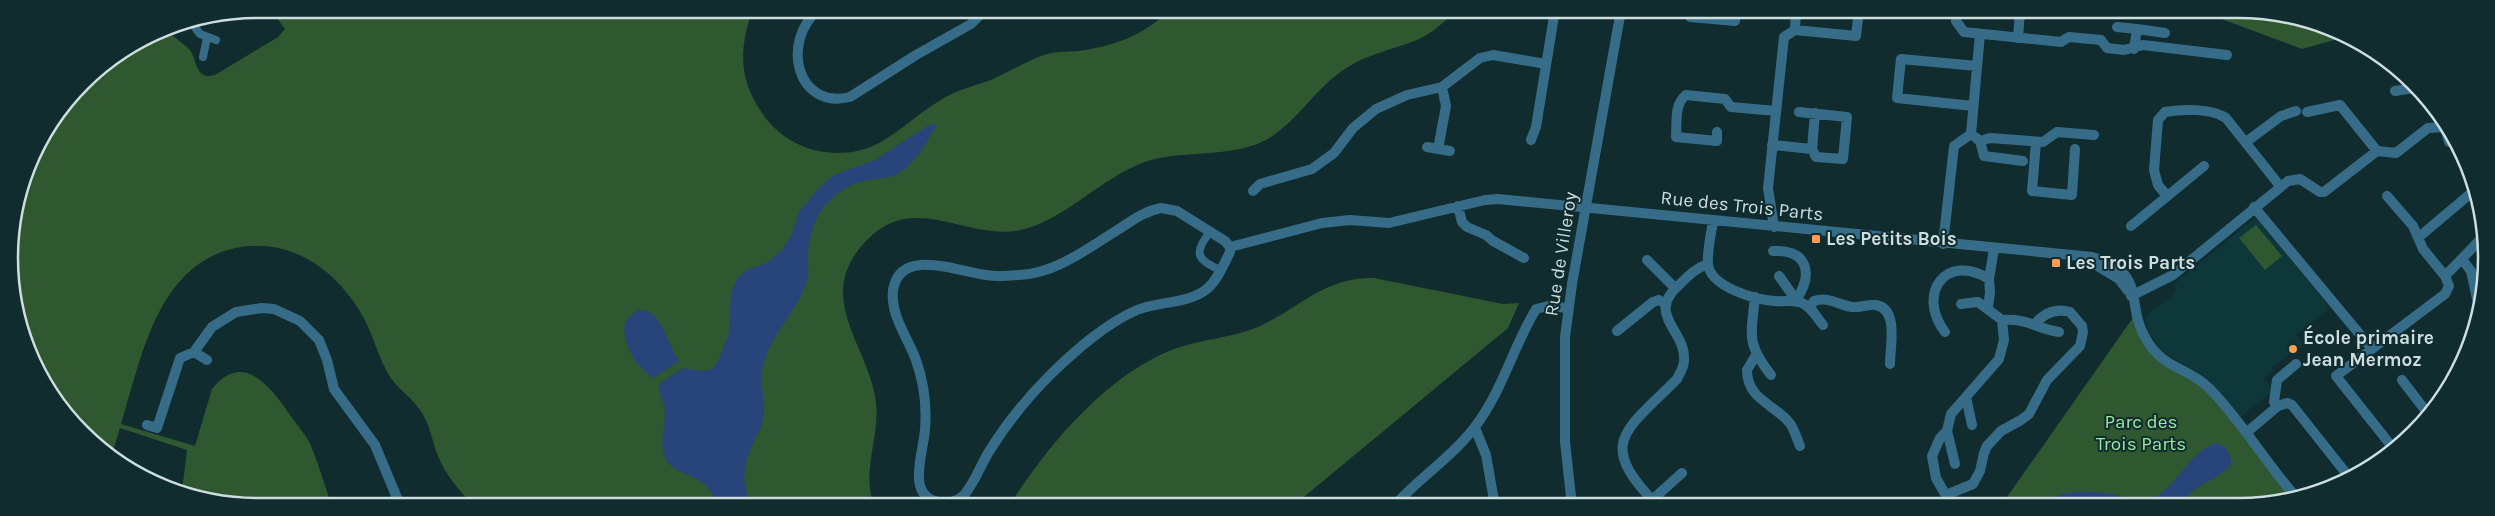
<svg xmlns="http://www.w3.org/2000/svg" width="2495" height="516" font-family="Karla,sans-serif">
<rect width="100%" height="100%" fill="#102c2f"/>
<path fill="#0e373a" d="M2256,217L2330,308L2296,335L2302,344L2300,345L2302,347L2294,353L2293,351L2272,368L2274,370L2264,378L2273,391L2240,417L2209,380L2163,352L2150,335L2145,317L2175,293V283Z"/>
<path fill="#2f5831" d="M270,9H753C739,48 738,78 762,113C787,151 839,164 879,143C902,130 921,111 944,98C960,89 977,85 993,79C1009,72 1025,62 1041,56C1053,51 1066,52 1078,51C1112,47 1145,35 1169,10H1456C1445,21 1434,32 1419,39C1394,50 1368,53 1345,69C1310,91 1293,133 1251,146C1214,158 1171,149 1135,166C1097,183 1060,222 1020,230C966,241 914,191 867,240C811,297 870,346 876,403C880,438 861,471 874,506L473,505C459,490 446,476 438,456C432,441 430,424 420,410C410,395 394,387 386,370C377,352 372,332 362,315C337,271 293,239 241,247C157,261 142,357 121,424L195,446L212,389C243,350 271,387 290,415C297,425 305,433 310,444C319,464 324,485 332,505H226L182,492L187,450L120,428L112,454L70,422L22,338L9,242L28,162L82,82L163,27C171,35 180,41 188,48C198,56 193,81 215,75L278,37L285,29Z
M2200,11H2269L2345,37L2302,49Z
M2256,225L2282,256L2265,270L2239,238Z
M1374,278L1503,304L1519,303L1508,328L1293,506H1009C1047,446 1106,375 1174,349C1201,339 1231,338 1258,327C1300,308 1324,277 1374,278Z
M2137,312L2157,358L2207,387L2297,496L2254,507H2000Z"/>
<path fill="#27447b" d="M937,124C928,141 917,160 901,172C890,179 877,178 864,181C848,184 835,194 824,207C813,221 808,240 808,257C808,264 809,273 807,280C799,308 776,329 766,356C756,379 767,398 763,420C762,427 757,435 754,441C744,463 739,484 753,506H717C706,467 673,481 664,455C660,442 665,427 665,413C665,403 658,393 659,384L683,368L704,371L712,369L719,359L729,333L731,292L737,279L746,270L767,263L781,251L791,236L799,212L819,188L834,175L875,160L929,125Z
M637,310C661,306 668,346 679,361L653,378C636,367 621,343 625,322Z
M2217,443C2227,447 2231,454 2231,464C2215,484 2195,480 2180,507H2037C2058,487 2099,490 2125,497C2131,499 2137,503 2143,502C2176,495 2186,451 2217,443Z"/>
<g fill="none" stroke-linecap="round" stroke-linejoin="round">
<path stroke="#376c88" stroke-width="8" d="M191,22L200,34L216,40
M203,57L207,38
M1210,232C1193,253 1197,260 1220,270"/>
<path stroke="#376c88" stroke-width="10" d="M819,9C780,42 797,110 850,97L916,55L971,24L985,10
M985,10L996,14L1008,10
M1691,10L1690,17L1735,21L1736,10
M1957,11L1956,21L1964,32L2061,42L2069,37L2101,40L2107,48L2124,50L2143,45L2227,55
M2117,27L2137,29L2134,49
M2137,29L2165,33
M1795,30L1856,36L1859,10
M1795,30L1796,10
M2018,38L2020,11
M2395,91L2414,88
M1973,106L1897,98L1901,59L1977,66
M1799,112L1847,117L1843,159L1816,157L1812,149L1815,113
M2307,112L2340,105L2377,151L2396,153L2428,128L2445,127
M2445,128L2449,142
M1717,132V141L1676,137C1677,123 1674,104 1686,95L1725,99L1731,107L1776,111
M1971,134L1980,34
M1975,137L1980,141L1984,156L2023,161
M1531,140L1536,127L1555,10
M1980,141L1990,138L2043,142L2057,132L2094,135
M2036,142L2032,191L2072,195L2075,149
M2246,142L2281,116L2296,111
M1772,145L1812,149
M1427,147L1450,151
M1438,149L1446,106L1442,87
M1253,191L1260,184L1312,169L1334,153L1353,128L1376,109L1407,95L1442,87L1480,58L1493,55L1546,64
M2167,196L2158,185L2154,170L2158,120L2165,112C2182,109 2211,108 2226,118L2280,186
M2387,196L2413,226L2423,249L2445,276L2449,286L2445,294L2336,376L2393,448
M1458,206L1462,222L1467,227L1486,235L1493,241L1524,258
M2254,207L2372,349
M1161,208L1177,211L1225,241L1230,247V252C1224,264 1218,279 1208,288C1190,304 1158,301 1137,310C1105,324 1076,350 1051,374C1028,397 1007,423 990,450C981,464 975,482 964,495C958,501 947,504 939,502C905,497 924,451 925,429C927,405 924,383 916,360C908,338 890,315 893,290C900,246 959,272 986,275C997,277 1008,276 1019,275C1057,273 1088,248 1119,229C1133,220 1145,211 1161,208Z
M1713,221C1711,235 1707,250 1708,264C1710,287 1756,300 1775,301C1785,302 1793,299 1802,303C1812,307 1816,317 1823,325
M2131,226L2204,166
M1774,227L1768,188L1784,37L1795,30
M2419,237L2476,189
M1943,244L1954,146L1971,134
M1230,247L1322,223L1350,220L1389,223L1485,200L1498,199L2092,257C2149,273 2124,302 2146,339C2163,369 2187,367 2208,387C2241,420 2265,462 2296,497
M1773,251C1809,249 1813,275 1796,300L1779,276
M2462,259L2471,271L2479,308
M1647,260L1675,288
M2091,262L2119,279L2128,291
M2445,276L2481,239
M2131,296L2173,275L2288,181L2300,179L2320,192H2324L2377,151
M1755,297C1751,336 1746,343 1771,375
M1810,307L1814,301C1829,296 1838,305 1852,307C1860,308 1868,304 1876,305C1899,309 1890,347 1890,364
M1988,308L1990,292L1989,279L1994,249
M2002,320C2029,318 2036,329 2059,332
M1617,331L1653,302L1659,300L1666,304
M1945,332C1916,294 1946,252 1989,279
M194,352L207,360
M1756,355L1747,370C1747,398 1771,403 1788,421C1794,427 1796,437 1800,446
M2402,380L2428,414
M1966,397L1972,425
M2278,406L2274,402L2277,380L2296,364
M147,425L157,428L180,358L194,352L212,327L236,312L262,308L274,309L300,321L319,340L327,360L334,389L375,445L400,505
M1475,428L1486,455L1495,506
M1947,431L1955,464
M2246,433L2278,406L2287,403L2292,405L2349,477
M1946,495L1973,484L1980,471L1984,453L1987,446L2001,431L2021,420L2029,414L2047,380L2080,346L2083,332L2082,326L2070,312C2056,308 2045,312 2035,324
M1652,500L1682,473
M1658,506C1595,442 1625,432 1677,379C1680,373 1684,367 1684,361C1687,330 1644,315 1680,284C1689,275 1696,268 1708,264
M1952,506L1936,478L1932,456L1940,438L1947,431L1951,414L1999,359L2004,340L2002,320L1978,302L1961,304"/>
<path stroke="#376c88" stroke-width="10" d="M1394,506C1419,478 1451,458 1474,428C1502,392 1513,347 1536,309L1552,305L1568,309
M1572,506L1565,442V337L1572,284L1621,10"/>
</g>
<g fill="#fc9d53" stroke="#102c2f" stroke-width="2">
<rect x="1811" y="234" width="10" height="10" rx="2.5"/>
<rect x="2051" y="258" width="10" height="10" rx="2.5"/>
<circle cx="2293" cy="349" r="5"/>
</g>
<g text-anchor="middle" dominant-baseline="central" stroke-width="4" stroke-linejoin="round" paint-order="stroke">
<g font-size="19" fill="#cededf" stroke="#102c2f">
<text transform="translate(1742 206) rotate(6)">Rue des Trois Parts</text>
<text transform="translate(1561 254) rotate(-81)">Rue de Villeroy</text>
</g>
<g font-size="19" font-weight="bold" fill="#cededf" stroke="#102c2f" text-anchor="start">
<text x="1826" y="239">Les Petits Bois</text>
<text x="2066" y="263">Les Trois Parts</text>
<text x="2303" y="338">École primaire<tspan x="2303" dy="22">Jean Mermoz</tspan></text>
</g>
<g font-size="19" fill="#9cea9d" stroke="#102c2f">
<text x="2141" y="422">Parc des<tspan x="2141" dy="22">Trois Parts</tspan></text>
</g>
</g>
<path d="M0 0H2495V516H0ZM258 18H2238A240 240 0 0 1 2478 258V258A240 240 0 0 1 2238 498H258A240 240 0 0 1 18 258V258A240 240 0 0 1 258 18Z" fill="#102c2f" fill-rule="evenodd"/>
<path fill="none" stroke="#cededf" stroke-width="2.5" d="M258 18H2238A240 240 0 0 1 2478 258V258A240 240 0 0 1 2238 498H258A240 240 0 0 1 18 258V258A240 240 0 0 1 258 18Z"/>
</svg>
